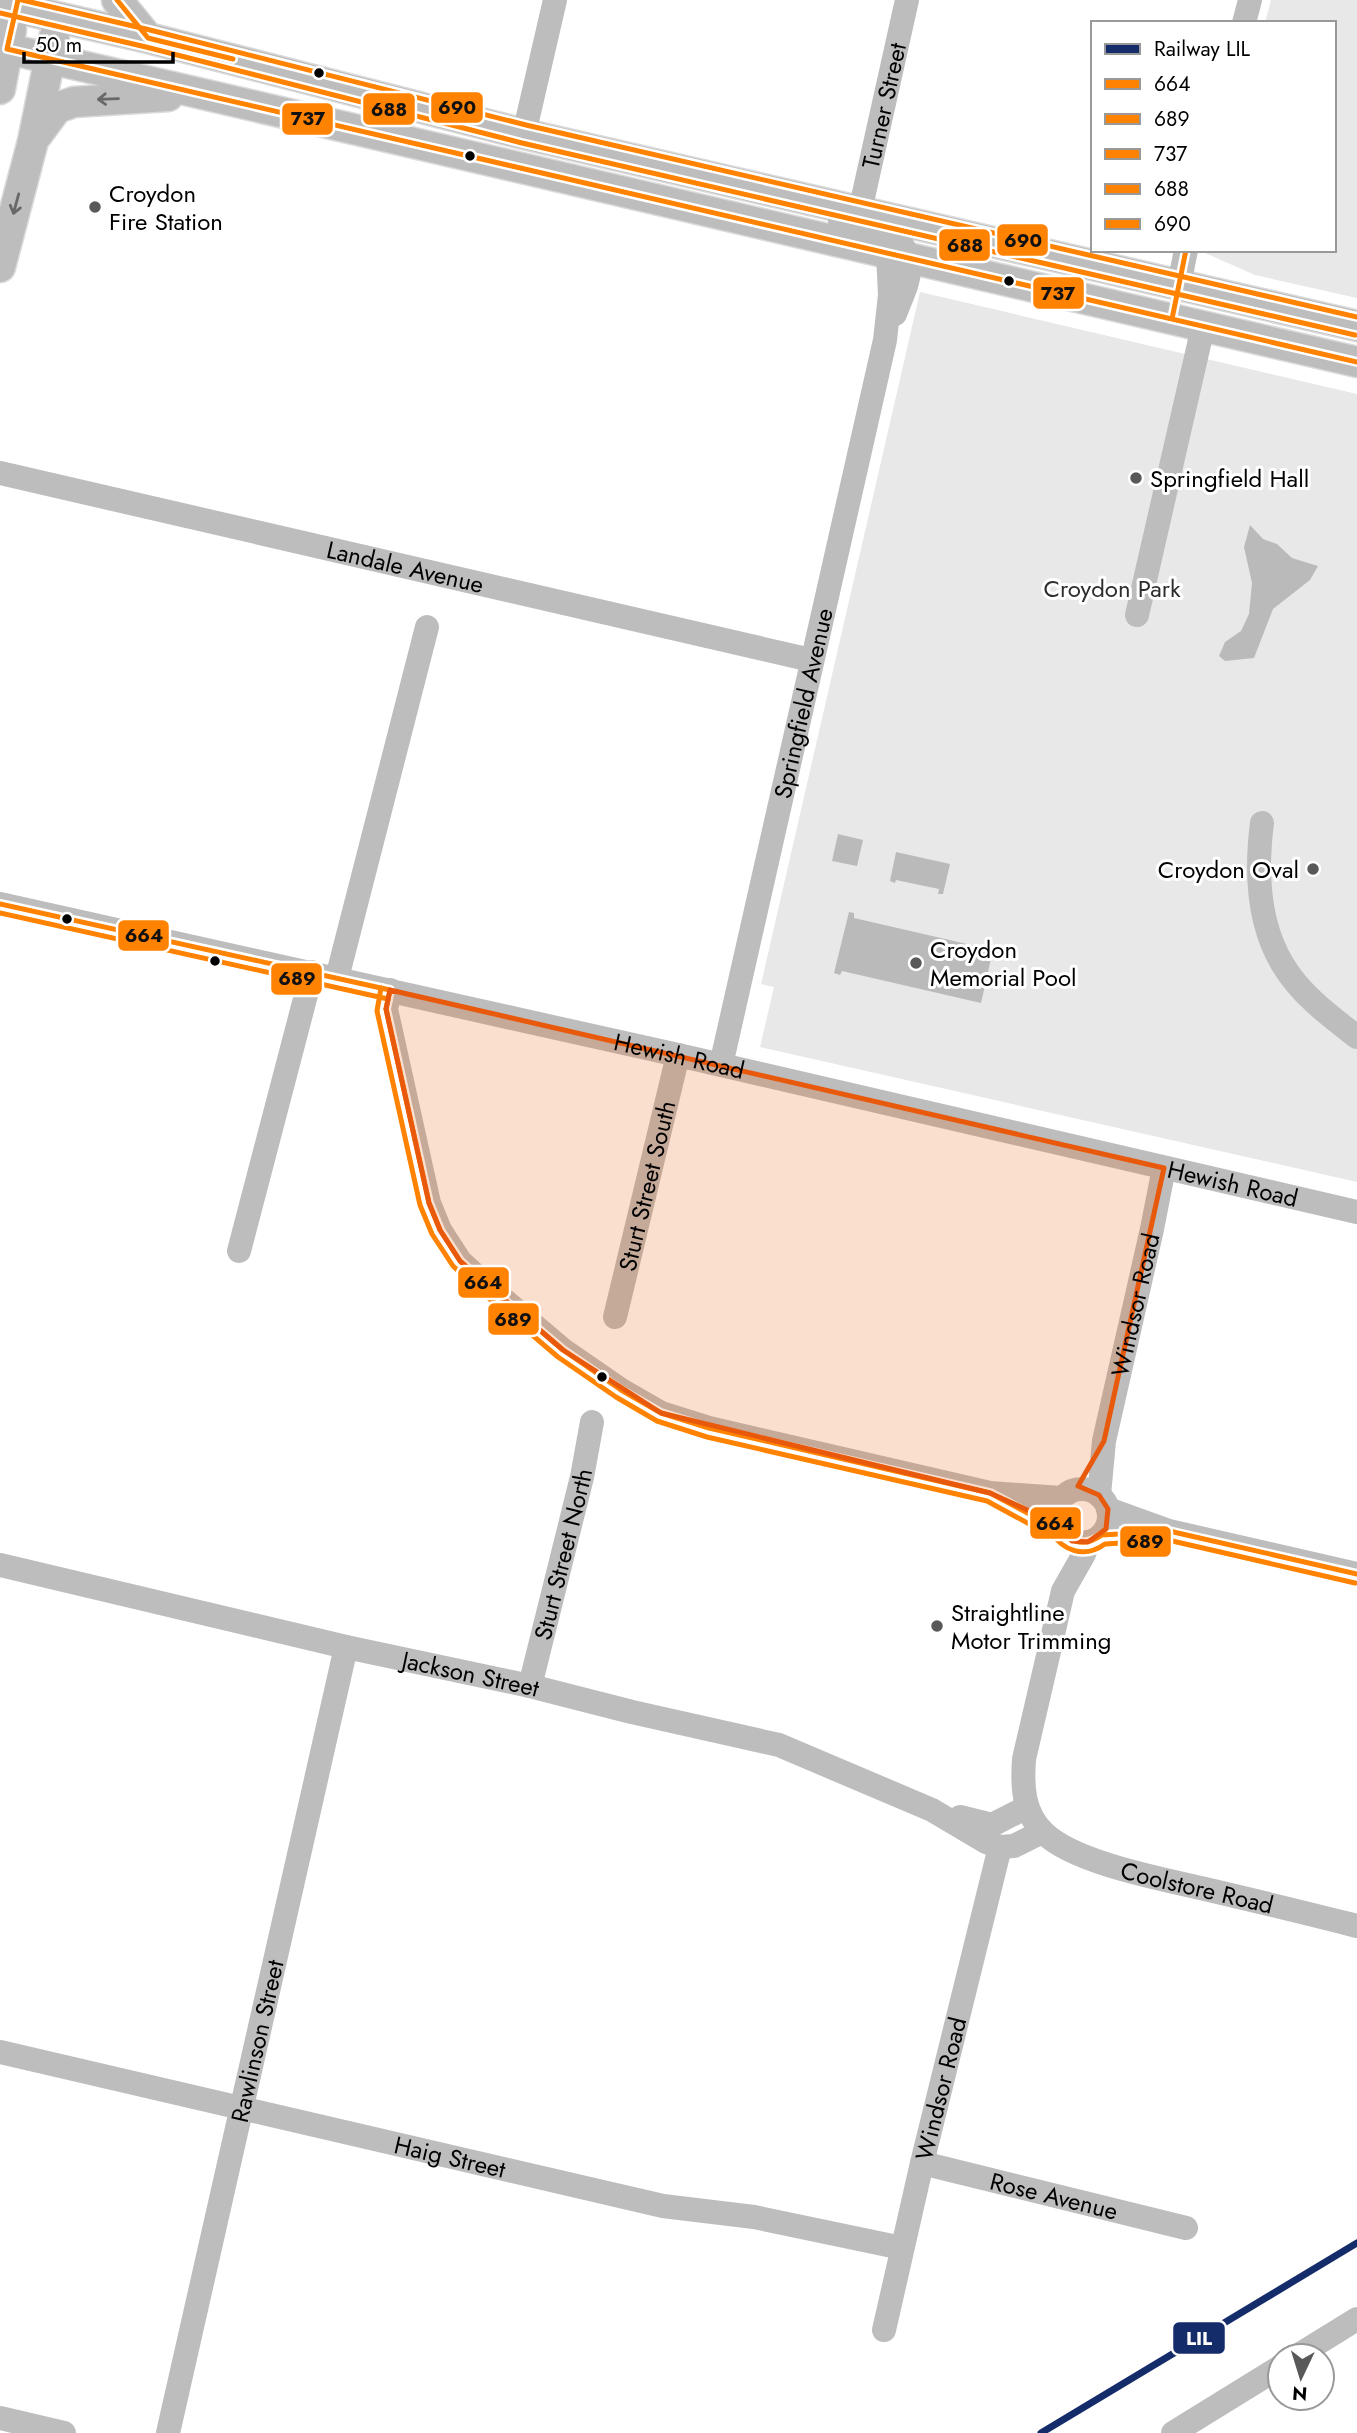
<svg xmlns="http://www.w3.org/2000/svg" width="1357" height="2433" font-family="Jost,sans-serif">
<rect width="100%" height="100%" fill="#fff"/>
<path fill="#e8e8e8" d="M1271,0H1357V298L1255,275L1203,252L1334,250V23H1265Z
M920,292L1357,394V1182L760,1047L774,987L761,984Z"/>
<path fill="#bababa" d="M1250,525L1263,539L1277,544L1292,558L1318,566L1310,580L1273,609L1254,658L1225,661L1219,656L1225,642L1241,631L1249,614L1252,583L1244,547Z
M838,834L863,840L857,866L832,861Z
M896,852L950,864L943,894H938L939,889L896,880L895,883L890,881Z
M849,912L854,913V918L993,950L981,1003L842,971L840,975L834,973Z"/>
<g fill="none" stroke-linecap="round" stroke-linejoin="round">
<defs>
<path id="major" d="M117,0L148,38
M0,4L148,38L524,134L1357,326
M0,47L1357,362
M0,89L11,30
M37,135L57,108L74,102L168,96
M0,267L33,141L54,38"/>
</defs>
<use href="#major" stroke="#dbdbdb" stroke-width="33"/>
<g stroke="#bdbdbd" stroke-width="24">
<path d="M1244,23L1250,0"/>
<path d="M524,134L555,0"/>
<path id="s1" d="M860,211L907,0"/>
<path d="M840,221L897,237C919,267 907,282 895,314"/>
<path d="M1179,285L1186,250"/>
<path id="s2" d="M0,473L811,660"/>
<path d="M1137,615L1203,327"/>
<path d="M1262,823C1256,870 1258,924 1283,965C1301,995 1330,1016 1357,1037"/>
<path id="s3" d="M0,904L678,1055L1357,1212"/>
<path d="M337,978L427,627"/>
<path d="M390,990L386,1009L429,1203L440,1230L460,1261L484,1283L563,1350L621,1390L661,1413L709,1428L990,1493L1061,1498"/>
<path id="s4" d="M721,1065L885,340L890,295L888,253"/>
<path d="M239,1251L312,972"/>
<path id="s5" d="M615,1317L678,1055"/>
<circle cx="1082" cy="1516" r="27"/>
<path id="s6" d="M1099,1495L1104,1441L1152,1229L1164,1168"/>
<path d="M997,1496L1037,1518L1056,1523"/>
<path d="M1108,1509L1169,1531L1357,1574"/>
<path id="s7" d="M1088,1542L1084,1554L1063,1591L1024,1759C1022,1786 1023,1813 1044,1833C1075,1863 1162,1879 1205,1889C1256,1901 1306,1913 1357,1926"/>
<path id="s8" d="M0,1565L346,1647L530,1686L632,1712L779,1745L932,1810L986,1842L1000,1847L1014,1846L1042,1832"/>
<path id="s9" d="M530,1686L582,1477L592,1422"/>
<path d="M960,1817L992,1825L1027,1807"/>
<path id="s10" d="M0,2052L663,2206L754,2217L902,2248"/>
<path id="s11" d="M922,2163L1186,2228"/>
<path id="s12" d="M884,2330L922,2163L1000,1847"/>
<path d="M1297,2356L1357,2319"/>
<path d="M0,2418L64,2433"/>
<path id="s13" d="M168,2433L346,1647"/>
<path d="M1173,2433L1280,2367"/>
</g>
<use href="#major" stroke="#bdbdbd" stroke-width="30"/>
<defs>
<path id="bus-1" d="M0,904L390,990
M390,990L386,1009L429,1203L440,1230L460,1261L484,1283L563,1350L621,1390L661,1413L709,1428L990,1493L1037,1518L1056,1523C1068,1542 1082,1549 1102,1535L1169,1531L1357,1574"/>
<path id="bus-2" d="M0,913L388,999
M381,988L377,1011L420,1205L432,1234L453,1266L478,1289L558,1357L616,1397L657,1421L707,1437L987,1501L1033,1526L1050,1531C1063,1551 1084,1559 1105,1544L1168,1540L1355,1583"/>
<path id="bus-3" d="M18,0L7,49L1357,362
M117,0L148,38L233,59
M1172,319L1186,250"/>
<path id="bus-4" d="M0,13L146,47L522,143L1355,335"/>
<path id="bus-5" d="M22,0L150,30L526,125L1357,317"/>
</defs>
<use href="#bus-1" stroke="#fff" stroke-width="10"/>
<use href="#bus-2" stroke="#fff" stroke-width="10"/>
<use href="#bus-3" stroke="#fff" stroke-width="10"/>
<use href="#bus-4" stroke="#fff" stroke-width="10"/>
<use href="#bus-5" stroke="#fff" stroke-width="10"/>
<use href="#bus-1" stroke="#ff8200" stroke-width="5"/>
<use href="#bus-2" stroke="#ff8200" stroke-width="5"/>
<use href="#bus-3" stroke="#ff8200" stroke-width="5"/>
<use href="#bus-4" stroke="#ff8200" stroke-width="5"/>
<use href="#bus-5" stroke="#ff8200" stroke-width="5"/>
<defs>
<path id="rail-1" d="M1041,2433L1357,2243"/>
</defs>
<use href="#rail-1" stroke="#fff" stroke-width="12"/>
<use href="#rail-1" stroke="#152c6b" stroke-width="7"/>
</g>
<defs><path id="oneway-shaft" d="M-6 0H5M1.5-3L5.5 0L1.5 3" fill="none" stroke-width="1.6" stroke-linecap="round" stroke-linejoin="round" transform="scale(1.75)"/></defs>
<g stroke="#686868">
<use href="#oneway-shaft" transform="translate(108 99) rotate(178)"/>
<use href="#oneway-shaft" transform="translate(16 204) rotate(105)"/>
</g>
<path fill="#e8590c" fill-opacity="0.2" stroke="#e8590c" stroke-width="5" stroke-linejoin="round" d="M390,990L1164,1168L1104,1441L1078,1486L1099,1495L1108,1509L1106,1529L1088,1542L1072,1541L1056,1523L990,1493L661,1413L563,1350L460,1261L440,1230L429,1203L386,1009Z"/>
<g fill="#000" stroke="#fff" stroke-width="2.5">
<circle cx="319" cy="73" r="6"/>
<circle cx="470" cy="156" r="6"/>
<circle cx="1009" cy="281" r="6"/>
<circle cx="67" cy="919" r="6"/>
<circle cx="215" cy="961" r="6"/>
<circle cx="602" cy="1377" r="6"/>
</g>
<g fill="#595959" stroke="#fff" stroke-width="2.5">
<circle cx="95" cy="207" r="7"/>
<circle cx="1136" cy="478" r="7"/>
<circle cx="1313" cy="869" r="7"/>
<circle cx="916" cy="963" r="7"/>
<circle cx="937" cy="1626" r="7"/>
</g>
<g text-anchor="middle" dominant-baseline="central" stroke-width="6" stroke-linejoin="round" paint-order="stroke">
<g font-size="24" fill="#000" stroke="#fff">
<text stroke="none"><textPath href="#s1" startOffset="108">Turner Street</textPath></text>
<text stroke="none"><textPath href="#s2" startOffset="416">Landale Avenue</textPath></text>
<text stroke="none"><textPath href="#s4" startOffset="371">Springfield Avenue</textPath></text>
<text stroke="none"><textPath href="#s3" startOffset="696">Hewish Road</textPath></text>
<text stroke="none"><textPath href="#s3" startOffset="1264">Hewish Road</textPath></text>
<text stroke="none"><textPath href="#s5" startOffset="135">Sturt Street South</textPath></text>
<text stroke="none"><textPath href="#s6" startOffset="194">Windsor Road</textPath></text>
<text stroke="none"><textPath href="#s9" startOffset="136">Sturt Street North</textPath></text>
<text stroke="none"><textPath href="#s8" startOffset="483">Jackson Street</textPath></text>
<text stroke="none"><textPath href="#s7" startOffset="471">Coolstore Road</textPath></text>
<text stroke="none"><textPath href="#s13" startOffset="402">Rawlinson Street</textPath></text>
<text stroke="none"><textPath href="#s12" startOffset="248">Windsor Road</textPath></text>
<text stroke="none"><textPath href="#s10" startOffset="462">Haig Street</textPath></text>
<text stroke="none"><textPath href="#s11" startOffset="136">Rose Avenue</textPath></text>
</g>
<g font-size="24" fill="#000" stroke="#fff" text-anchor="start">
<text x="109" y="193">Croydon<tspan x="109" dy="28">Fire Station</tspan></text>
<text x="1150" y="478">Springfield Hall</text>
<text x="1299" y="869" text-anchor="end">Croydon Oval</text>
<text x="930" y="949">Croydon<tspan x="930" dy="28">Memorial Pool</tspan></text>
<text x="951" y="1612">Straightline<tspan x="951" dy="28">Motor Trimming</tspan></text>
</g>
<g font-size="24" fill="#2d2d2d" stroke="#fff">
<text x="1112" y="588">Croydon Park</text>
</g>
</g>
<g stroke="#fff" stroke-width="2.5">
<rect x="430" y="91" width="54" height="33" rx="7" fill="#ff8200"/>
<rect x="362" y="92" width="54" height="34" rx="7" fill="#ff8200"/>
<rect x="281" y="102" width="53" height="34" rx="7" fill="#ff8200"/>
<rect x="996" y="223" width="53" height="34" rx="7" fill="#ff8200"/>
<rect x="938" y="228" width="53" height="34" rx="7" fill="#ff8200"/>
<rect x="1032" y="276" width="53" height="34" rx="7" fill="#ff8200"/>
<rect x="117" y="919" width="53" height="33" rx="7" fill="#ff8200"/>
<rect x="270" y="962" width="53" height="34" rx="7" fill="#ff8200"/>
<rect x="457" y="1266" width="53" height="33" rx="7" fill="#ff8200"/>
<rect x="487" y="1302" width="53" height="34" rx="7" fill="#ff8200"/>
<rect x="1029" y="1506" width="53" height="34" rx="7" fill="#ff8200"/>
<rect x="1119" y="1525" width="53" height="33" rx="7" fill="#ff8200"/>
<rect x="1172" y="2321" width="54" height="34" rx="7" fill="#152c6b"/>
</g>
<g font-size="19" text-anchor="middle" font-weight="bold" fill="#fff">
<text x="1199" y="2345">LIL</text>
</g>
<g font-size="19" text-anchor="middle" font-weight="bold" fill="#111">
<text x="457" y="114">690</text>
<text x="389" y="116">688</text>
<text x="308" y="125">737</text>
<text x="1023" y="247">690</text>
<text x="965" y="252">688</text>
<text x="1058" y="300">737</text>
<text x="144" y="942">664</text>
<text x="297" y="985">689</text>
<text x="483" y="1289">664</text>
<text x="513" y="1326">689</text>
<text x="1055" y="1530">664</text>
<text x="1145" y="1548">689</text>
</g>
<rect x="1091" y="21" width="245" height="231" fill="#ffffff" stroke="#999999" stroke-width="2"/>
<rect x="1105" y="44" width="35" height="10" fill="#152c6b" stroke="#999999" stroke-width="2"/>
<text x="1154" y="56" font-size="21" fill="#000000">Railway LIL</text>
<rect x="1105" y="79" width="35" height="10" fill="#ff8200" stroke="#999999" stroke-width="2"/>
<text x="1154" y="91" font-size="21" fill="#000000">664</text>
<rect x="1105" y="114" width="35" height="10" fill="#ff8200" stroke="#999999" stroke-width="2"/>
<text x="1154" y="126" font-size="21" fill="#000000">689</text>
<rect x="1105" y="149" width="35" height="10" fill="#ff8200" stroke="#999999" stroke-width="2"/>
<text x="1154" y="161" font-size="21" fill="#000000">737</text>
<rect x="1105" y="184" width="35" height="10" fill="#ff8200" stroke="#999999" stroke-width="2"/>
<text x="1154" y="196" font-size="21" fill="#000000">688</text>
<rect x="1105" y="219" width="35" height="10" fill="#ff8200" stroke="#999999" stroke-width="2"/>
<text x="1154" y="231" font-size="21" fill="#000000">690</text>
<g transform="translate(1301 2377) rotate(184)"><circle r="33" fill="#ffffff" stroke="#999999" stroke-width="2"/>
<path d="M0-5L12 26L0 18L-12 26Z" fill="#595959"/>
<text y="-10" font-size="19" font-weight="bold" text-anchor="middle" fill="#000000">N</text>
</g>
<path d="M24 52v10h149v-10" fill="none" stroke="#000000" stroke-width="3.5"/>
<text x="35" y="52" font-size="21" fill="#000000" stroke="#ffffff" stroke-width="5" paint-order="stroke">50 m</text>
</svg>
